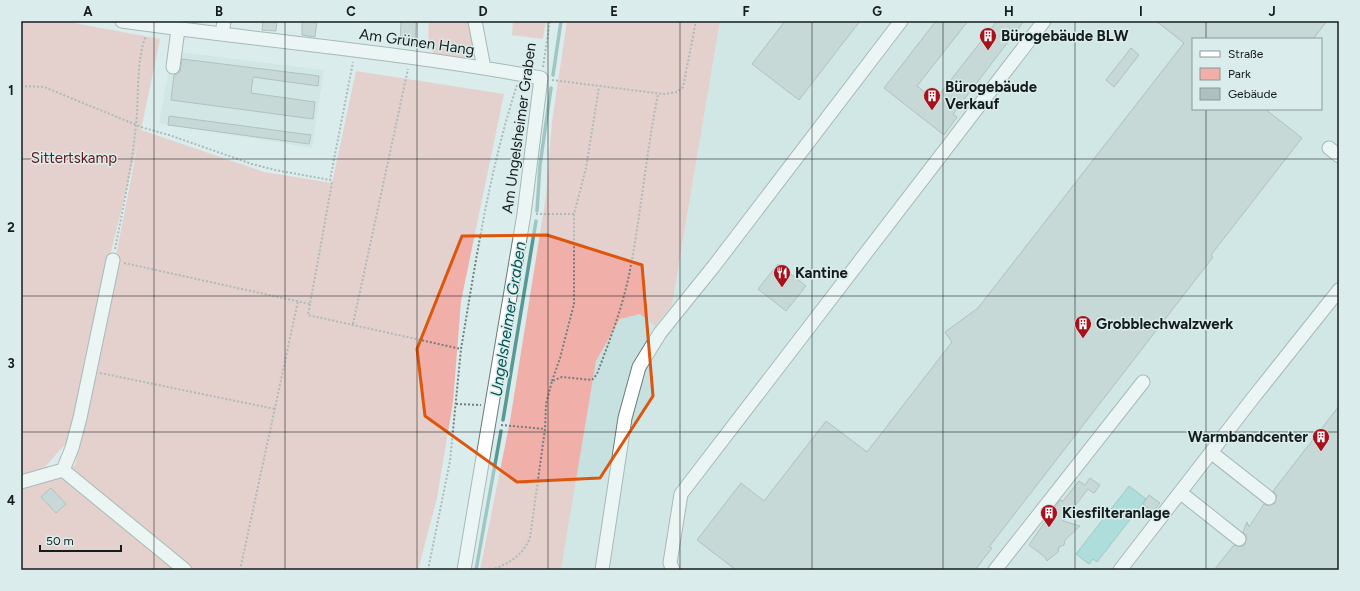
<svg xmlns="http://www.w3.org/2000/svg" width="1360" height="591" font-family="Figtree,sans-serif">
<rect width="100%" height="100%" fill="#daeceb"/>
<path fill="#c6e1e0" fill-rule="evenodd" d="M720,21H1339V570H561L596,361L620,319L672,305ZM1193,39H1321V109H1193Z
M172,51L324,70L312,148L159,123Z"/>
<path fill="#f0afa8" d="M21,21H63L160,39L141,130L264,172L332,183L356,71L504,94L461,301L453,402L437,498L418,570H21V490L61,477L75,465L138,143L102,288L71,438L42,470L21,477Z
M429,21H471L477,48L470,59C436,65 425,54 429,21Z
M513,21H546L543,39L512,35Z
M567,21H720L672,305L655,326L640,314L620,319L596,361L561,570H480L510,421L546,196L552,122Z"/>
<path fill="#78cdcb" stroke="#5a9896" d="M1129,486L1146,499L1097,562L1093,559L1089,564L1076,554Z"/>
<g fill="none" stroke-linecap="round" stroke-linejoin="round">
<path stroke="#5a9896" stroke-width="3.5" d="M553,75L561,21
M537,211L540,165L551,88
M503,420L536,221
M476,570L501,431"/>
</g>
<path fill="#aec0bf" stroke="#7a8a89" d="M263,21H277L276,31L262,30Z
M302,21H317L315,37L302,35Z
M401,21H416L415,45L400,43Z
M785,21H860L799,100L752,64Z
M936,21H968L917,86L935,100L997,21H1024L953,114L957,117L944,135L884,88Z
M1156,21H1327L1313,39H1193V109H1265L1302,138L1211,255L1213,257L989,547L992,548L975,570H736L697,540L741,483L764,501L826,421L867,452L952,342L945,332L978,308L1184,43Z
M1131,48L1139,55L1114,87L1106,80Z
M182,59L319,76L318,86L253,77L251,93L315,102L313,119L171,100L174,75L180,72Z
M169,116L311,135L309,144L168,125Z
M778,264L806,286L786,311L758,289Z
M1339,406V570H1214L1234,545L1242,547L1245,544L1247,536L1243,532L1247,522L1249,527L1264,504L1268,506L1275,503L1277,495L1273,491Z
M1090,478L1100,485L1094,493L1088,489L1063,521L1080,526L1065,540L1064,545L1059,547L1058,552L1047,561L1045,557L1029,545L1060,500L1063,501L1079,481L1085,485Z
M51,488L66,504L56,513L41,497Z
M1149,495L1160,503L1153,512L1143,504Z"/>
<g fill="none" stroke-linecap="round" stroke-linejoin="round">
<defs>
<path id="minor" d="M122,21C261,41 402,52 541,78L524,214L464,570
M475,21L484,68
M222,34L224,21
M173,67L178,29
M1329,148L1339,156
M1212,453L1269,498
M63,470L72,448L80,418L113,260
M63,470L185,570
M21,482L63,470
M1181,493L1239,539
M602,570L625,418L639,367L660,333L714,266L901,21
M673,570L670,563L681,494L1044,21
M995,570L1143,382
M1120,570L1253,398L1339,290"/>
</defs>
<use href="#minor" stroke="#6a7a79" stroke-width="15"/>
<path stroke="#727f7e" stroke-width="2" stroke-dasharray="2 2" stroke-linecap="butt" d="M543,67L550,21
M552,80L664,94L677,92L683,87L696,21
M21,86L44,87L144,128L169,135L252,164L275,170L330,180L353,62
M536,214H574
M115,249C123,208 132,166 136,125C139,100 136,58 146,36
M124,263L310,304L332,183L330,180
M310,304L308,315L461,349C476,260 489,171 517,85
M353,324L408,69
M100,373L275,409
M552,381L560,358L574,304V214L586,168L599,87
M456,404L481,405
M501,425L545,429
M240,570L298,301
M428,570L450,461L461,349
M491,570C509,564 523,555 530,538L545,429L546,404L552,381L562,377L592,380L597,374C609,342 622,309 629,275C641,215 646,154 658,94"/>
<use href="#minor" stroke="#fff" stroke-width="13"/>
</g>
<path d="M0 0H1360V591H0ZM547,235L642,265L653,396L600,478L517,482L425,416L417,349L462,236Z" fill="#daeceb" fill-opacity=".55" fill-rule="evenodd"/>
<path fill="none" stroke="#dd560d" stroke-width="3" stroke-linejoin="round" d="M547,235L642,265L653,396L600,478L517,482L425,416L417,349L462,236Z"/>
<path fill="none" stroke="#151c1c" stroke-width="1" stroke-opacity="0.55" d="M154,21V570M285,21V570M417,21V570M548,21V570M680,21V570M812,21V570M943,21V570M1075,21V570M1206,21V39M1206,109V570M21,159H1339M21,296H1339M21,432H1339"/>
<defs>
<symbol id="building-pin" viewBox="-11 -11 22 30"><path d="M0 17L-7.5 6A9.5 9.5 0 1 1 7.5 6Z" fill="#a7111c" stroke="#daeceb"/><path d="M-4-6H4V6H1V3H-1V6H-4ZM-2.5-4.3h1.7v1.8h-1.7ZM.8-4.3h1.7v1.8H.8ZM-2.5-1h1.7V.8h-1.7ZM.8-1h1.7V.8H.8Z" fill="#fff"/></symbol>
<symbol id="restaurant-pin" viewBox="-11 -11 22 30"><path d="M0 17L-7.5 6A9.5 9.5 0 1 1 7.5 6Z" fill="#a7111c" stroke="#daeceb"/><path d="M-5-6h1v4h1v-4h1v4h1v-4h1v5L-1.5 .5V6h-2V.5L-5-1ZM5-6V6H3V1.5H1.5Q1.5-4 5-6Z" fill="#fff"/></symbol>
</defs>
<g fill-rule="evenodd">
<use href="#building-pin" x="978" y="26" width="20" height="27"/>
<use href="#building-pin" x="922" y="86" width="20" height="27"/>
<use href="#restaurant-pin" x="772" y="263" width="20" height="27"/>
<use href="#building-pin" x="1073" y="314" width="20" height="27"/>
<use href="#building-pin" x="1311" y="427" width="20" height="27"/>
<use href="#building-pin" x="1039" y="503" width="20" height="27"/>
</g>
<g text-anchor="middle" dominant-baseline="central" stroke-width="3" stroke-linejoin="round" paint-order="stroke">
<g font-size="15" font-weight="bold" fill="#151c1c" stroke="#daeceb" text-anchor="start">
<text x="1001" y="36">Bürogebäude BLW</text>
<text x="945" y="87">Bürogebäude<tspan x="945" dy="17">Verkauf</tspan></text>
<text x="795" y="273">Kantine</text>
<text x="1096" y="324">Grobblechwalzwerk</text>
<text x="1308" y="437" text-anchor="end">Warmbandcenter</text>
<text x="1062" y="513">Kiesfilteranlage</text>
</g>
<g font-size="15" fill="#151c1c" stroke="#daeceb">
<text transform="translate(417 42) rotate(8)">Am Grünen Hang</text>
<text transform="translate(519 128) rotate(-82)">Am Ungelsheimer Graben</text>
</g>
<g font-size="15" fill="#671617" stroke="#daeceb">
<text x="74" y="158">Sittertskamp</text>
</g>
<g font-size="16" font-style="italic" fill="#025352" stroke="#daeceb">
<text transform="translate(508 319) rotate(-81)">Ungelsheimer Graben</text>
</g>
</g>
<rect width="1360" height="591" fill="none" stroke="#daeceb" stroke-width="44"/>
<rect x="1192" y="38" width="130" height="72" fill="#daeceb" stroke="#8b9998"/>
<rect x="1200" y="51" width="20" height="6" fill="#ffffff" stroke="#8b9998"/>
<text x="1228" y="58" font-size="12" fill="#151c1c">Straße</text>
<rect x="1200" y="68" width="20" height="12" fill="#f0afa8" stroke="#8b9998"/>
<text x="1228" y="78" font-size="12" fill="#151c1c">Park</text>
<rect x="1200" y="88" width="20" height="12" fill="#aec0bf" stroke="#8b9998"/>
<text x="1228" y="98" font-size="12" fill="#151c1c">Gebäude</text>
<path d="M40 545v6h81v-6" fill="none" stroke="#151c1c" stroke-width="2"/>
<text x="46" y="545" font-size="12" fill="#151c1c" stroke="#daeceb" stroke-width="3" paint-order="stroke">50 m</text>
<rect x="22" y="22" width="1316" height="547" fill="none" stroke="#151c1c" stroke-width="1.5"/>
<g font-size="13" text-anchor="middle" font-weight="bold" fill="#151c1c">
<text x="88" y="16">A</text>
<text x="219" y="16">B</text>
<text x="351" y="16">C</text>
<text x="483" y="16">D</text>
<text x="614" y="16">E</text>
<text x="746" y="16">F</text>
<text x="877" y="16">G</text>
<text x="1009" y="16">H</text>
<text x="1141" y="16">I</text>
<text x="1272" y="16">J</text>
<text x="11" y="95">1</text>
<text x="11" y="232">2</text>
<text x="11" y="368">3</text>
<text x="11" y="505">4</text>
</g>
</svg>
